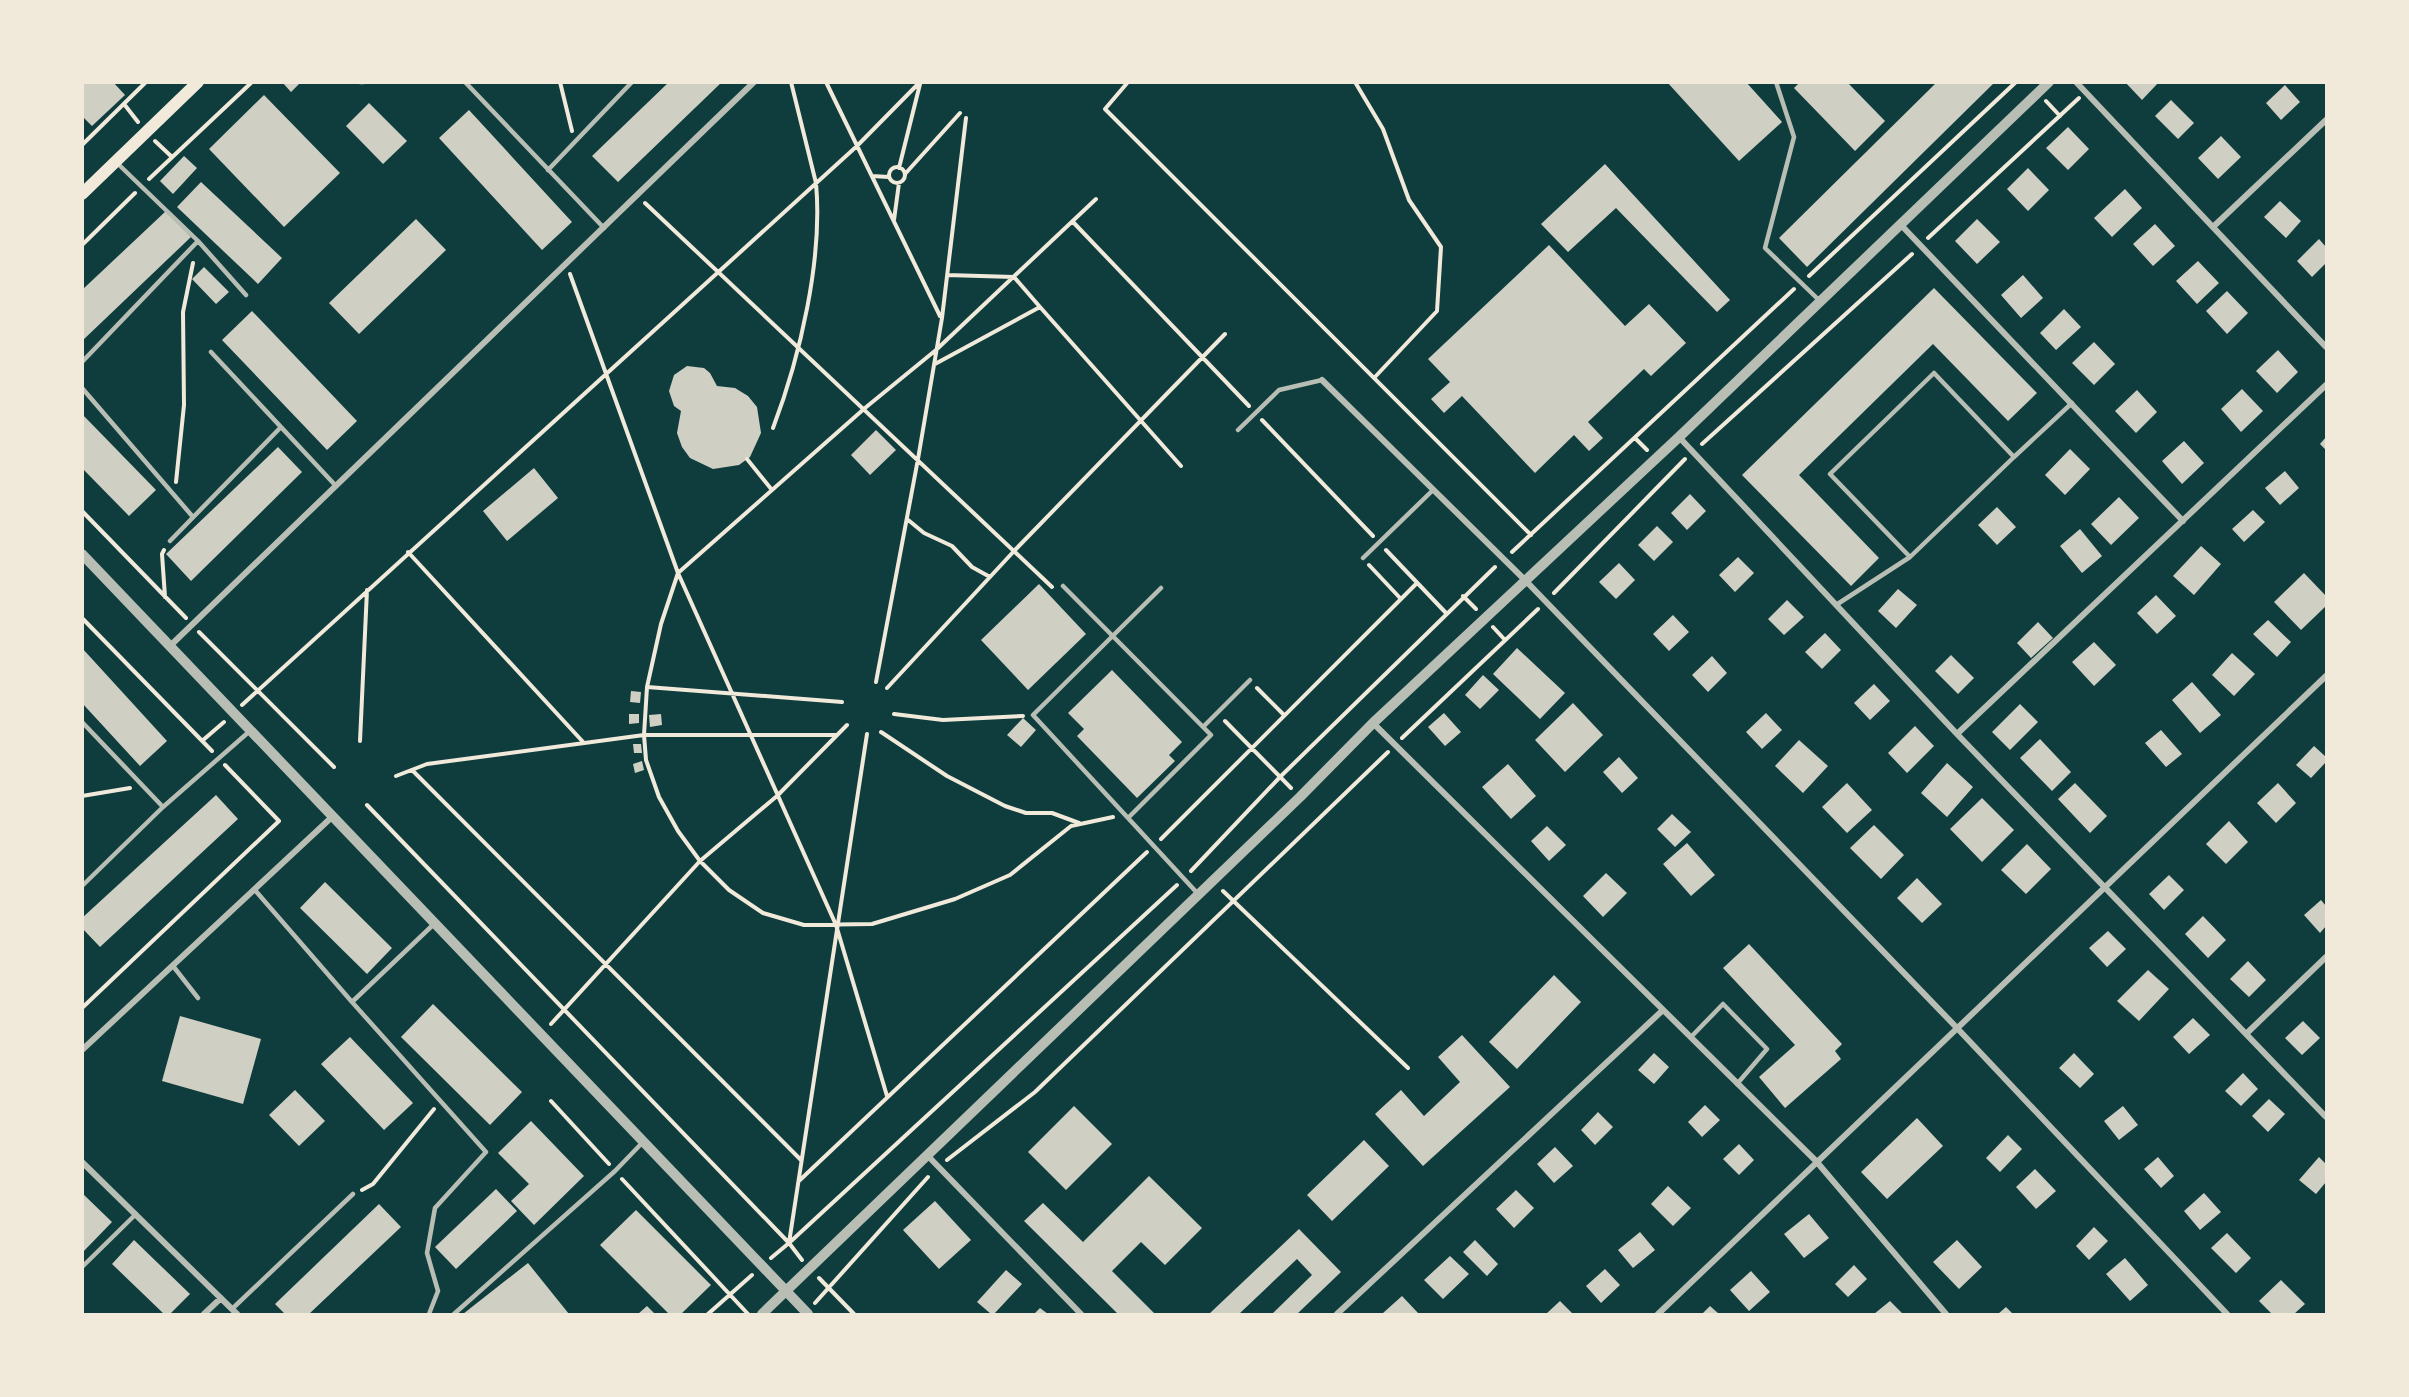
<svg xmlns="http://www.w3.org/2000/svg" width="2409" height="1397" font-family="Overpass,sans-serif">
<rect width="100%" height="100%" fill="#0f3d3e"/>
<path fill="#cfcfc3" d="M82,82H113L125,95L92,126L82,116Z
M282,82H301L291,92Z
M669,82H722L618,182L592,156Z
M1667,82H1746L1782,122L1739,161Z
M1800,82H1847L1885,121L1855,151L1794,88Z
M1937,82H1995L1807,267L1779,238Z
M2125,82H2159L2142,100Z
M2285,85L2300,102L2281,120L2266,103Z
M264,95L340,173L284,227L209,149Z
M2171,100L2194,123L2178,139L2155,116Z
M369,103L407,141L383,164L346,126Z
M469,110L572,222L542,250L439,138Z
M2068,127L2089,149L2068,170L2046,148Z
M2221,136L2241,157L2218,179L2198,158Z
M184,156L197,168L173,194L160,181Z
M1605,164L1730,300L1717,312L1616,208L1568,252L1541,224Z
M2028,168L2049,190L2028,211L2007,189Z
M201,182L282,258L258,284L177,207Z
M2125,189L2142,208L2112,237L2094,218Z
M2280,201L2301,221L2286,238L2264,217Z
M166,211L191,237L82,341V290Z
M416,219L446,250L359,334L329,303Z
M1977,219L2000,242L1977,264L1955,241Z
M2155,224L2175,246L2153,266L2133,244Z
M2319,239L2326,247V263L2312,277L2297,261Z
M1549,245L1625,326L1649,304L1686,343L1651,376L1644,369L1588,422L1603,438L1589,451L1574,435L1535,473L1462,396L1444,413L1431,399L1450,382L1428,359Z
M2198,261L2219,283L2197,304L2176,281Z
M204,267L229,292L216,304L192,279Z
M2023,275L2043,298L2021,318L2001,295Z
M1934,288L2037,393L2008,421L1933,344L1799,475L1879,558L1851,586L1742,475Z
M2227,291L2248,313L2227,334L2206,311Z
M2064,309L2081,327L2056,350L2040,333Z
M252,311L357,421L327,450L222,340Z
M2094,342L2115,364L2094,385L2072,363Z
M2278,350L2298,372L2277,393L2256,371Z
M687,366L704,368L710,373L717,386L735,388L748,396L757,407L761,433L750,457L739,465L713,469L690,458L682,447L677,433L681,411L674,406L669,391L674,375Z
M2242,389L2263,411L2241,432L2221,409Z
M2137,390L2157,412L2136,433L2115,411Z
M82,414L156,490L129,516L82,468Z
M876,430L896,450L870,475L851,455Z
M2326,437V450L2320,444Z
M2184,441L2204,463L2182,484L2162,461Z
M278,447L302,472L191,581L166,554Z
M2070,449L2090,469L2065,495L2045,475Z
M534,468L558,498L507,541L483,511Z
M2285,471L2299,488L2280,505L2265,488Z
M1690,494L1706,511L1687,530L1671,513Z
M2119,497L2139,518L2111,545L2091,524Z
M1997,507L2016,527L1997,545L1978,525Z
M2253,510L2265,522L2244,542L2232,529Z
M1657,526L1673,542L1654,561L1638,545Z
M2080,529L2102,556L2082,573L2060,546Z
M2201,546L2221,564L2194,595L2173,576Z
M1738,557L1754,573L1735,592L1719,575Z
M1619,563L1635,580L1616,599L1599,582Z
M2304,573L2326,596V606L2301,630L2274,602Z
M1039,584L1086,634L1028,690L981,640Z
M1898,589L1917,605L1896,628L1878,611Z
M2156,595L2176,616L2157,634L2137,613Z
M1787,600L1804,617L1784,635L1768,619Z
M1673,615L1689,632L1669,651L1653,634Z
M2268,620L2291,642L2277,657L2253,634Z
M2038,622L2053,638L2031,658L2017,643Z
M1825,633L1841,650L1822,669L1805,652Z
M2094,642L2116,665L2094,686L2072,662Z
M82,648L167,741L140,766L82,703Z
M1517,648L1565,693L1540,719L1493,674Z
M2232,653L2255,674L2234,696L2212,675Z
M1951,655L1974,678L1958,694L1935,671Z
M1712,656L1727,673L1708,692L1692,675Z
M1112,670L1182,742L1169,755L1175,761L1137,798L1077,736L1084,729L1068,713Z
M1483,675L1499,690L1480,709L1465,695Z
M2192,682L2221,715L2200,733L2172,700Z
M1874,684L1890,701L1870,720L1854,703Z
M631,691L641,692L640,703L630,702Z
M1573,703L1603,735L1565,772L1535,740Z
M2020,704L2038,722L2010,750L1992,732Z
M1444,713L1461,732L1445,746L1428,727Z
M1766,713L1782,730L1762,749L1746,732Z
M629,714H639V723L629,724Z
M661,714L662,725L650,727L649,715Z
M1023,718L1036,730L1021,747L1007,735Z
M1915,726L1934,746L1907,773L1888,753Z
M2161,730L2182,754L2166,767L2145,743Z
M2040,739L2071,772L2052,791L2020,758Z
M1799,740L1828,766L1803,793L1775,766Z
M633,744H641L642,753H634Z
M2314,746L2326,757V762L2311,778L2296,765Z
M1619,757L1638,778L1622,793L1603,772Z
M642,761L644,770L635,773L633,764Z
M1947,763L1973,787L1947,817L1921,793Z
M1508,764L1536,796L1511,819L1482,787Z
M1847,783L1872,810L1847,833L1822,807Z
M2075,783L2107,816L2090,833L2058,799Z
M2278,783L2296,803L2276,823L2257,803Z
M216,795L238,819L100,947L82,928V918Z
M1982,798L2014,830L1982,862L1950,829Z
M1672,814L1691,832L1675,847L1657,829Z
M2229,821L2248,842L2226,864L2206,844Z
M1874,825L1904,855L1881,879L1850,848Z
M1547,826L1566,845L1549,861L1531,841Z
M1687,843L1715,875L1691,896L1663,864Z
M2027,844L2051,869L2026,894L2001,870Z
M1606,873L1627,893L1603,917L1583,896Z
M2169,875L2184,890L2164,910L2149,894Z
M1917,878L1942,904L1922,923L1897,898Z
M325,882L392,948L367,974L300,908Z
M2321,900L2326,906V926L2320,933L2304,915Z
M2203,916L2226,940L2208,958L2185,934Z
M2108,931L2126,949L2107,967L2089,948Z
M1749,944L1842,1044L1835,1051L1841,1059L1785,1108L1759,1077L1795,1045L1723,968Z
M2248,961L2266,980L2249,997L2230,979Z
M2148,970L2169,989L2139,1021L2117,1001Z
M1554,975L1581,1002L1517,1069L1489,1042Z
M433,1004L522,1092L490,1125L401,1037Z
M180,1016L261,1039L243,1104L162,1081Z
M2193,1018L2210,1035L2189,1054L2173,1037Z
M2303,1021L2320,1038L2302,1055L2285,1038Z
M1462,1035L1510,1087L1423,1166L1375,1114L1401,1090L1424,1116L1460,1082L1438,1057Z
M350,1037L413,1103L384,1130L321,1064Z
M1654,1053L1669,1067L1654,1084L1638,1070Z
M2074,1053L2094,1074L2080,1088L2059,1068Z
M2243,1073L2258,1089L2241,1106L2225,1091Z
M295,1090L325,1121L299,1146L269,1115Z
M2269,1099L2285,1114L2268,1132L2252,1116Z
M1705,1105L1720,1120L1702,1137L1688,1122Z
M1074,1106L1112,1144L1066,1190L1028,1152Z
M2123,1106L2138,1125L2119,1140L2104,1121Z
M1598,1112L1613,1127L1595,1145L1581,1130Z
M1917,1118L1943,1146L1887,1199L1861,1172Z
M531,1121L584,1176L534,1225L511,1201L529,1184L498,1153Z
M2008,1135L2022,1149L2000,1172L1986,1158Z
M1364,1140L1389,1166L1332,1221L1307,1195Z
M1739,1144L1754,1160L1739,1175L1723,1159Z
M1555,1147L1573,1166L1554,1183L1537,1164Z
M2158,1157L2174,1176L2161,1188L2144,1169Z
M2319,1157L2326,1164V1182L2316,1194L2299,1180Z
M2035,1169L2056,1191L2036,1209L2016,1187Z
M1149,1176L1202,1228L1165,1265L1141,1242L1112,1271L1155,1314H1118L1024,1221L1043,1203L1083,1242Z
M1668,1186L1691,1208L1673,1226L1651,1204Z
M496,1189L517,1211L456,1269L435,1247Z
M1516,1190L1534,1208L1514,1228L1496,1209Z
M82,1193L112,1222L82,1253Z
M2204,1193L2221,1212L2200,1230L2184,1211Z
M935,1201L971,1240L939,1269L903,1230Z
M379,1204L401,1227L309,1314H285L275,1304Z
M636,1210L711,1285L681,1314H669L600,1245Z
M1809,1214L1829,1238L1804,1258L1784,1234Z
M2094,1227L2108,1241L2089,1260L2076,1246Z
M1299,1229L1341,1272L1297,1314H1272L1312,1275L1297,1259L1239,1314H1209Z
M1640,1232L1655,1250L1633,1268L1618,1250Z
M2227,1233L2251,1258L2236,1273L2211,1248Z
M134,1240L190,1294L170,1314H164L112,1264Z
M1475,1240L1498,1264L1487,1276L1463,1252Z
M1957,1240L1982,1267L1959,1289L1933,1262Z
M1450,1256L1469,1274L1443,1299L1424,1280Z
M2125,1258L2148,1285L2130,1301L2106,1274Z
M528,1263L569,1314H463Z
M1854,1265L1867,1279L1848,1297L1835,1284Z
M1605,1269L1620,1285L1601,1303L1586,1286Z
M1006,1270L1022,1284L994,1314H991L977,1302Z
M1751,1271L1770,1292L1749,1311L1730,1290Z
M2281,1280L2305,1304L2294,1314H2272L2259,1301Z
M1402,1296L1419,1314H1384L1383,1313Z
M1560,1301L1573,1314H1546Z
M1890,1301L1903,1314H1874Z
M647,1306L655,1314H638Z
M1710,1306L1719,1314H1702Z
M2006,1307L2013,1314H1998Z
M1040,1308L1048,1314H1034Z"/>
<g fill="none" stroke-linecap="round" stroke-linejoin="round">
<path stroke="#f1e9da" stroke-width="4" d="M560,82L572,131
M826,82L940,316
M1128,82L1105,109L1531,535
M1355,82L1383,129L1409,200L1441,247L1437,311L1374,378
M2046,101L2060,116
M124,104L138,122
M155,141L172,157
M82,145L146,82
M889 175a8 8 0 1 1 16 0a8 8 0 1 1-16 0Z
M899,168L920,84
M905,174L960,113
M872,176L889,177
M149,179L252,82
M1096,199L936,350L865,408L678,573L661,624L647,687L644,735L646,760L659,797L678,831L700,861L729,890L763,913L804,925L872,924L955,899L1010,875L1071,826L1113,817
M645,203L1052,587
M894,220L899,183
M1073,222L1249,406
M1928,238L2079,98
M82,245L135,193
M570,274L678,573L836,925L887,1096
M947,275L1014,277L1040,307
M1809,276L2016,82
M935,364L1040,307L1181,466
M1262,420L1373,536
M773,428C800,357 823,259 816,183L791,82
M1635,438L1647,450
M1702,444L1912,254
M747,459L772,490
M176,482L184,405L183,312L193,263
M82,511L186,618
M907,519L924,533L952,546L972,567L990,577
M164,550L162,554L165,597
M1386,550L1446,613
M408,552L584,743
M1512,552L1794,289
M1369,565L1401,599
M1554,593L1685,459
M1463,596L1476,609
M82,618L212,751
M1493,627L1505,640
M199,632L334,767
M876,682L918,459L942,318L966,118
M647,687L842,702
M887,688L1015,550L1225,334
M1257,688L1284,715
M242,705L857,146L920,82
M894,714L943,720L1023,716
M1225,721L1291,788
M881,732L947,776L1005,806L1026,813H1052L1079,823
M867,734L789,1243L1177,885
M1402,738L1538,609
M202,741L224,722
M360,741L367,590
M412,770L801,1160
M396,776L427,764L644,735H836
M82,796L130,788
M367,805L789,1243L802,1260
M1161,839L1417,583
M1191,871L1280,777L1495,567
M1223,891L1408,1068
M82,1008L279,821L225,765
M551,1024L700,861L777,796L847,725
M551,1101L609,1164
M947,1160L1035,1092L1388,752
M622,1179L748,1314
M800,1180L1147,852
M362,1190L373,1184L434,1109
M771,1258L789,1243
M819,1278L854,1314
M815,1303L928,1177
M708,1314L752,1275"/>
<path stroke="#b8beb3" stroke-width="4.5" d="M360,82H364
M465,82L604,228
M1776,82L1794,137L1765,248L1821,302
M116,162L198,241L246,295
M548,170L632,82
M211,352L336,486
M82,362L198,241
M82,388L193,517
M1238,430L1279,390L1322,380
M2014,457L2072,403
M170,541L281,427
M1363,558L1433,490
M1063,586L1211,735L1128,818
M1161,588L1033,715L1199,895
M1836,605L1910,557L2014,457L1934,373L1830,474L1910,557
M82,722L163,807L251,730
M1203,727L1250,680
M82,886L163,807
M254,889L352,1002L435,923
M173,966L198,998
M352,1002L486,1152L435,1208L427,1253L438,1291L429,1314
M1691,1037L1723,1004L1767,1049L1737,1084
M82,1267L136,1214
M232,1309L353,1194
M454,1314L615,1171L642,1143"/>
<path stroke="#b8beb3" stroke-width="6" d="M2076,82L2326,347
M1901,225L2183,521
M2213,227L2326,120
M1322,380L1525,580L1957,1028L2227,1314
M1679,437L1957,734L2326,1117
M170,646L754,82
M1373,723L1816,1161L1946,1314
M1957,734L2326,385
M2246,1034L2326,957
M82,1050L333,816
M928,1156L1081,1314
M82,1162L237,1314
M204,1314L221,1298
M1337,1314L1663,1010
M1658,1314L2326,676"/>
<path stroke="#b8beb3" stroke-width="10" d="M82,554L808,1314
M762,1314L1300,797L1373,723L1679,437L2049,82"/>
<path stroke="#f1e9da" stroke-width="12" d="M82,194L198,82"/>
</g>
<rect width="2409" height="1397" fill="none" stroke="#f1e9da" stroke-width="168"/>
</svg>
